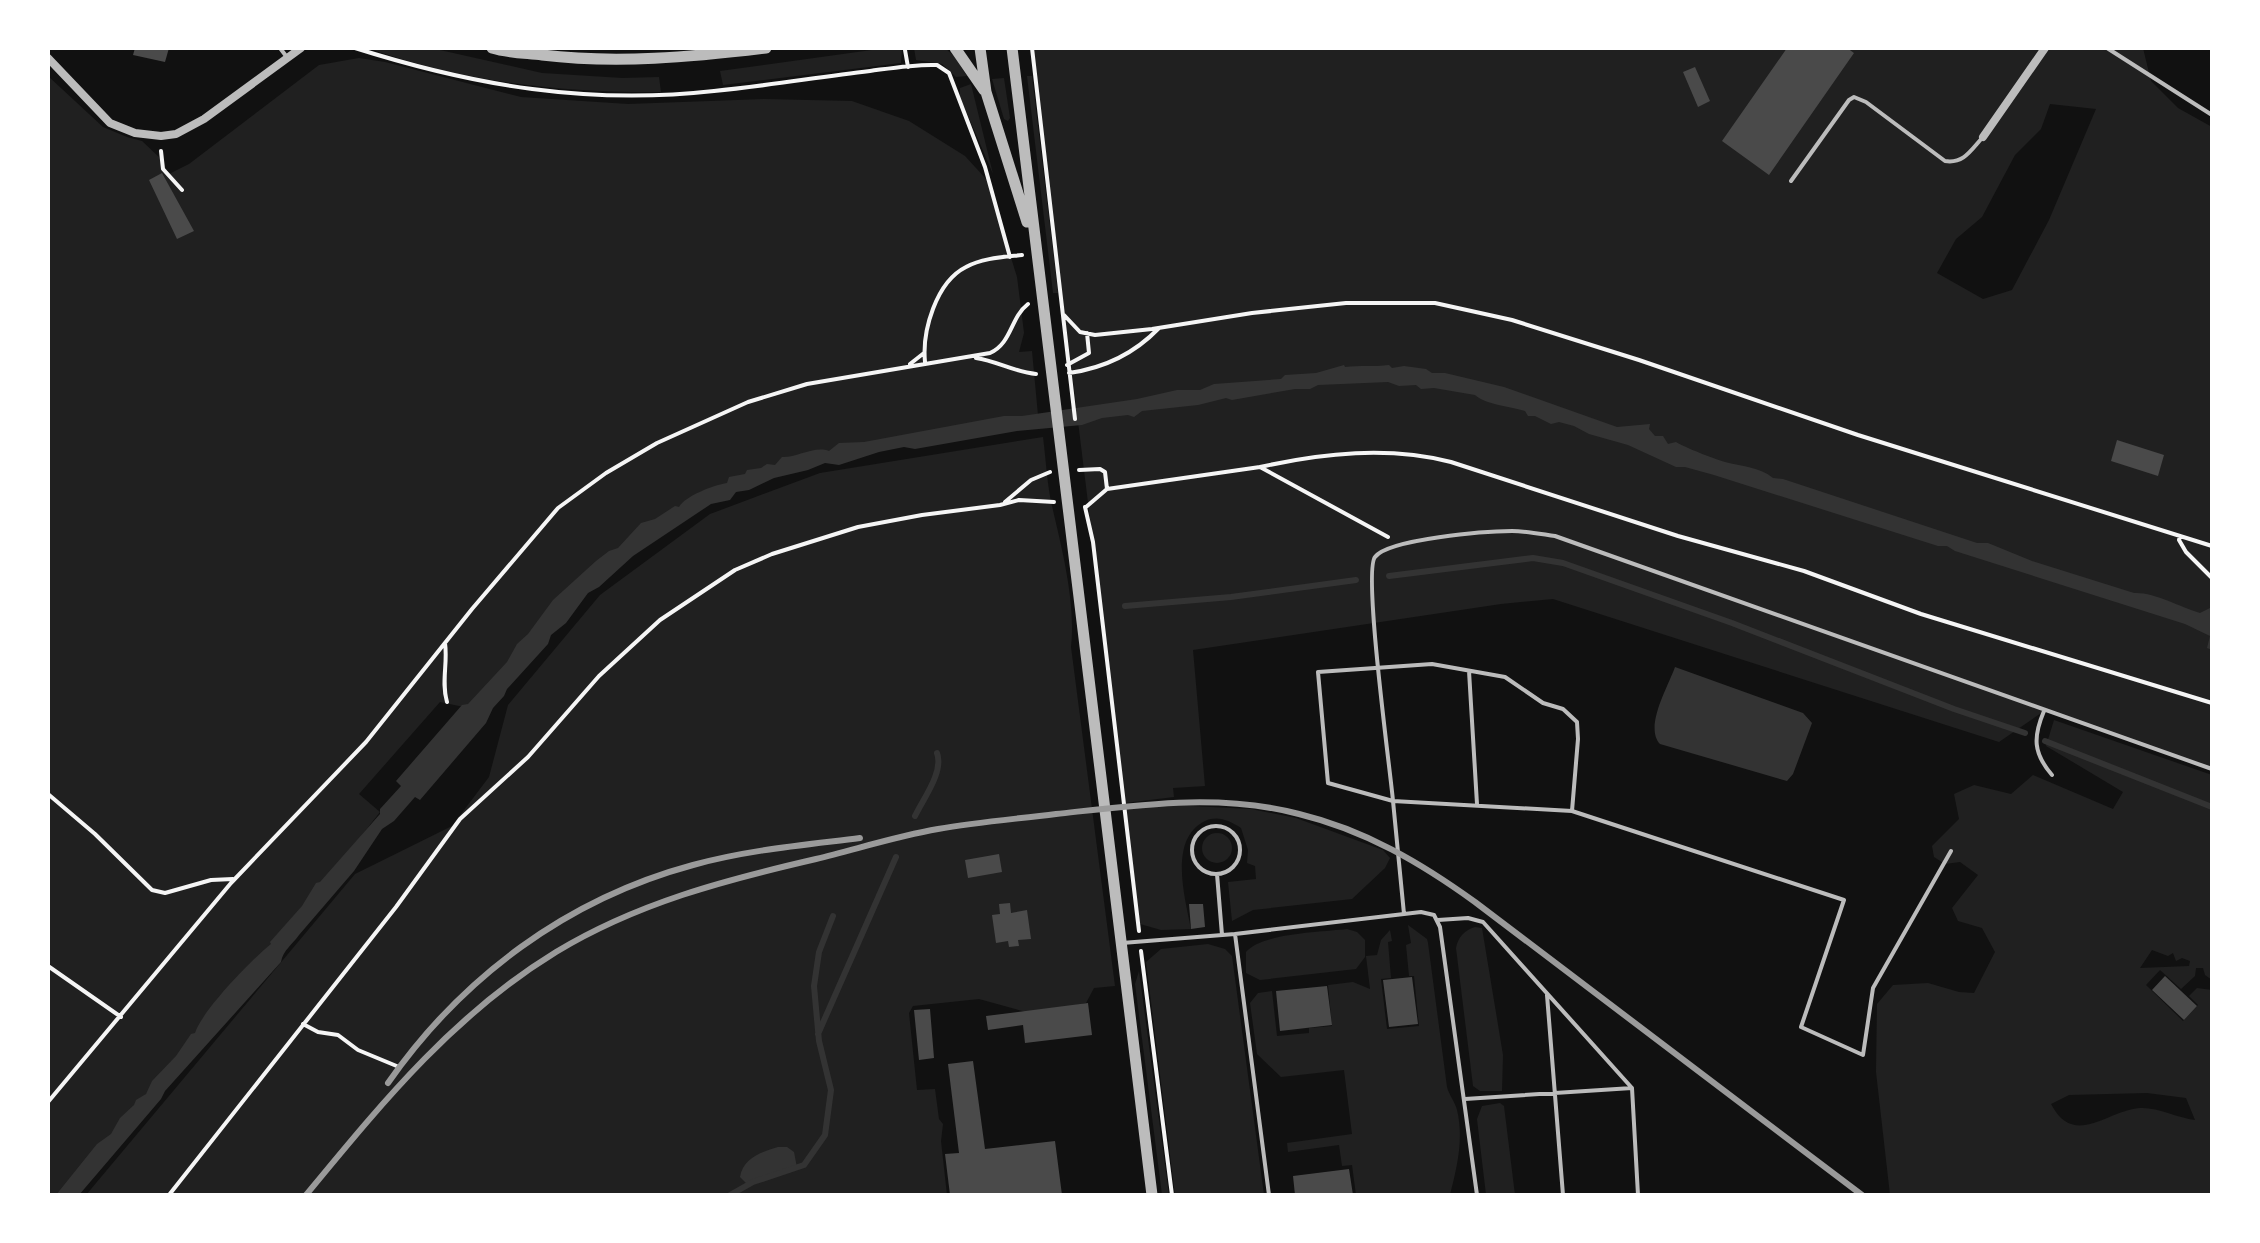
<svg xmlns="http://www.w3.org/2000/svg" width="2260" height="1243" font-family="Commissioner,sans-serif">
<rect width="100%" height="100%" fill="#111"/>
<path fill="#202020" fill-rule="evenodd" d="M368,48H431L542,73L622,78L659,77L661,92C562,93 461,82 368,48Z
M886,48H902L901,63L723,85L720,71Z
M914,48H945L954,56L967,76L956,77L942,64L916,60Z
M1032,48H2143L2151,81L2178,108L2212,127V770L2044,711L1999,742L1553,599L1501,604L1193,650L1205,786L1173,788L1174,797L1125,803ZM2050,104L2096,109L2049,220L2012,290L1983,299L1937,273L1956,239L1982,217L2015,155L2041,129Z
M359,58L385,62L521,97L628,104L764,99L852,101L909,121L965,156L987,180L1017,277L1024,333L1019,352L1032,351L1038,415L736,480L578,581L478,701L464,707L440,702L359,794L380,812L329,877L61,1195H48V76L103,127L127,137L142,141L160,158L169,174L189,164L319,65Z
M1027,76H1032L1058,293H1053Z
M1004,78L1010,118L1008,121L1004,119L992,79Z
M971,84L993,174L960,97V88Z
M1043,437C1046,460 1047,484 1052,506C1062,549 1076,603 1071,647L1115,986L1094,988L1086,1003L1033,1014L979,999L913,1006L909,1013L917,1090L935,1089L939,1119L943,1124L941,1141L947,1195H86L355,874L452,826L489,777L508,705L600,595L710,514L820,473Z
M2054,720L2212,775V980L2205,975L2203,968H2196L2195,976L2181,989L2160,970L2146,985L2183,1021L2198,1005L2189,996L2197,988L2212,990V1195H1890L1876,1072L1877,1004L1893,985L1928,983L1959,992L1974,993L1995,952L1982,928L1958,921L1952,908L1978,875L1960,862L1945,864L1934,857L1932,846L1959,819L1954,794L1974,785L2011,794L2033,775L2113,809L2123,792L2046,746ZM2152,950L2168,956L2173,953L2176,961L2182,958L2190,961L2189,966L2140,968ZM2147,1093L2186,1098L2195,1120C2178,1118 2157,1107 2140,1108C2106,1111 2074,1148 2051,1104L2069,1095Z
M1171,805L1251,809L1296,818L1383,850L1390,858L1385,868L1352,899L1253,910L1232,921L1228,882L1256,879L1255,866L1247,863L1248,850L1241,828C1230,821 1218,815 1205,821C1168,839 1185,898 1191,929L1161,930L1140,924L1126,809Z
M1202 848a15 15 0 1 1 30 0a15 15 0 1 1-30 0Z
M1408,925L1427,939L1428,943L1447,1087C1449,1095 1455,1102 1457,1110C1464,1139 1457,1167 1450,1195H1356L1352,1165L1342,1166L1339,1145L1288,1152L1287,1143L1352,1134L1344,1070L1281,1077L1257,1054L1250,1003L1258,993L1272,991L1277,1036L1309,1033V1028L1332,1026L1328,985L1353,982L1370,989L1366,956L1377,955L1381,940L1390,930L1392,941L1388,942L1391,978L1381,979L1387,1029L1419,1026L1414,976H1409L1406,945L1411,943Z
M1475,927L1482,928L1503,1055L1502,1091H1480L1473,1086L1456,948C1458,937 1465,930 1475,927Z
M1347,929L1357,932L1365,940V957L1356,969L1260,980L1246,973V952C1261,933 1323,932 1347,929Z
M1208,944L1225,949L1232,956L1264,1195H1175L1146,962L1161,949Z
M1139,971L1169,1195H1162L1135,984Z
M1500,1103L1504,1106L1515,1195H1486L1477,1119L1482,1106Z"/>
<path fill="#333" d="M1344,365L1345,367C1360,365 1374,367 1389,365L1392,368L1404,366L1426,369L1432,373H1445L1504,387L1617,427L1650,424L1649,429L1655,436H1663L1668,444L1676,442C1686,448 1712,458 1725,462C1741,466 1760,467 1773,478L1783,479L1977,543H1988L2032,561L2134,593C2154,592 2180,607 2200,613L2212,607V650L2207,648L2210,636L2185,624L1955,551L1947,546H1938L1714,475L1685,467H1676L1628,445L1589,434L1574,426L1559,422L1551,424L1535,416H1528L1525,411C1512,407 1484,404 1475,395L1434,388L1421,389L1416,385L1399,386L1388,382L1318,385L1310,389H1295L1232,400L1226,398L1198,405L1142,411L1134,417L1128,415L1102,418L1082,425L1017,431L915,449L904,447L879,452L839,465L825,463L808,470L774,478L749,490L736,492L730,500L711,504L633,556L599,587L588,593L566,623L551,635L548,644L507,689L504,696L493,708L486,723L420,800L415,797L394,821L382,829L354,871L299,935C293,944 283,950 281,962L165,1091L161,1099L79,1195H56L97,1144L111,1134L120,1118L134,1105L136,1100L146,1094L152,1081L176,1056L191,1034L195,1033C202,1011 251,960 271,944L270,942L302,906L316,883L320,882L380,814V809L401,786L396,781L462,705L468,704L507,662L517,644L528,634L553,600L596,561L609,551L618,548L641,523L655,519L675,506L679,507C685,496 714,485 727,483L729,477L745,474L747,470L761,468L767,464L775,465L782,457C796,458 815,445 829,451L839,443L864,442L1004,416H1022L1137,399L1177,390H1200L1214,384L1281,379L1285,375L1316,373Z
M1675,667L1803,713L1812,723L1793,774L1787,781L1660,744C1644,727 1668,687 1675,667Z
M778,1147H787L794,1152L797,1168L748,1185L740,1177C743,1158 761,1152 778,1147Z"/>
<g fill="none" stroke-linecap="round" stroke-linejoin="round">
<path stroke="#333" stroke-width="6" d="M1389,576L1533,558L1563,563L1732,623L1954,709L2025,733
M1125,606L1231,597L1356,580
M2045,741L2212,807
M915,816C923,799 944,772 937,753
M818,1034L896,857
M730,1195L753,1182L804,1165L825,1135L831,1090L819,1041L814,986L819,952L833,916"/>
</g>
<path fill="#4a4a4a" d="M135,48H169L165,62L133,55Z
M1787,48H1847L1854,53L1769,175L1722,141Z
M1695,67L1710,101L1698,107L1683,72Z
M162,173L194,231L177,239L149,180Z
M2117,440L2164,455L2158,476L2111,461Z
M999,854L1002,872L968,878L965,860Z
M1010,903L1011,913L1027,910L1031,939L1018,940L1019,946L1009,947L1008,941L996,943L992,915L1000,914L999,904Z
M1189,904H1203L1205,927L1191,929Z
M2165,976L2197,1006L2184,1020L2152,990Z
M1412,977L1418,1024L1389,1027L1383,980Z
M1327,986L1332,1025L1280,1031L1276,991Z
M1088,1003L1092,1035L1025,1043L1023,1025L988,1030L986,1016Z
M930,1009L934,1058L919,1060L914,1010Z
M973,1061L985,1149L1055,1141L1062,1195H950L945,1154L959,1153L948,1064Z
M1349,1169L1353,1195H1295L1293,1176Z"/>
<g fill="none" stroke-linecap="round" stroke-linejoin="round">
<path stroke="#f5f5f5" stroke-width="4" d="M355,48C475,86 588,105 714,91C766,86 818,77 870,71C892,68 915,64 937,65L949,73L985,167L1010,257
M1032,48L1075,419
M905,50L908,67
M161,151L163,169L182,190
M1064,315L1080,332L1095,335L1152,329L1252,313L1346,303H1435L1512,320L1639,360L1858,435L2212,546
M976,358C997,361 1014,372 1036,374
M925,362C922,331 936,282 966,267C982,258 1004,257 1022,255
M910,364L924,353
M1067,365L1089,353L1087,333
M1069,373C1105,368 1134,354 1159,328
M1260,467C1323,453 1388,446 1451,462L1678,536L1804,571L1921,614L2212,703
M1079,470L1100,469L1105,472L1107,489L1086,507
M1107,489L1260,467L1388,537
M1005,502L1031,480L1050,472
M1085,507L1093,542L1139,931
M2180,536L2179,540L2186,552L2212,578
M445,643C448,663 441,682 447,702
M48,794L95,834L152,890L165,893L211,880L233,879
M1141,951L1172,1195
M48,966L121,1017
M303,1024L318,1032L338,1035L358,1050L399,1067
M48,1102L231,883L366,742L472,609L558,508L606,473L657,443L748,402L807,384L990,353C1012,343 1010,318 1028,304
M169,1195L396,907L460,819L528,757L599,676L660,620L735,570L772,554L858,527L922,515L1000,505L1019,500L1054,502"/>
<path stroke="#bcbcbc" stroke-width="4" d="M280,48L286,56
M2107,48L2212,115
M1791,181L1849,100L1854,97L1866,102L1945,161C1964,164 1971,150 1983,137
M1469,671L1477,804
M2044,711C2033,737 2033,753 2052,775
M1192 850a24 24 0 1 1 48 0a24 24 0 1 1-48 0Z
M1951,851L1873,988L1863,1055L1801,1027L1844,900L1572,811L1393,801C1390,768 1363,572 1375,557C1388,539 1487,531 1512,531C1526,531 1541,534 1555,536L2212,769
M1217,874L1222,935
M1404,914L1393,801L1328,783L1318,672L1432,664L1505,677L1543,703L1563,709L1577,722L1578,739L1572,811
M1438,920L1468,918L1483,922L1632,1088L1638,1195
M1235,934L1269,1195
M1122,943L1235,934L1421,912L1434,915L1440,927L1477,1195
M1547,995L1563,1195
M1465,1099L1632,1088"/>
<path stroke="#bcbcbc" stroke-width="8" d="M48,58L110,123L135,133L161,136L176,134L204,119L301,48
M1983,137L2045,48"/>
<path stroke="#bcbcbc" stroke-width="11" d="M492,48C508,53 525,53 542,55C617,64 692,57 766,48
M955,48L984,90
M980,48L986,92L1027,222
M1012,48L1152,1195"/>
<path stroke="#9a9a9a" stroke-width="6" d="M388,1083C462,977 567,899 693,865C747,850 804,845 860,838
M306,1195C382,1103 453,1015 556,952C637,903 725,880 816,859C857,849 897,836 938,829C977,822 1017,819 1056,814C1138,805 1219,793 1299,814C1365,830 1421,863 1475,902L1862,1195"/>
</g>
<rect width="2260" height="1243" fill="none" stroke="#ffffff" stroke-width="100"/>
</svg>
